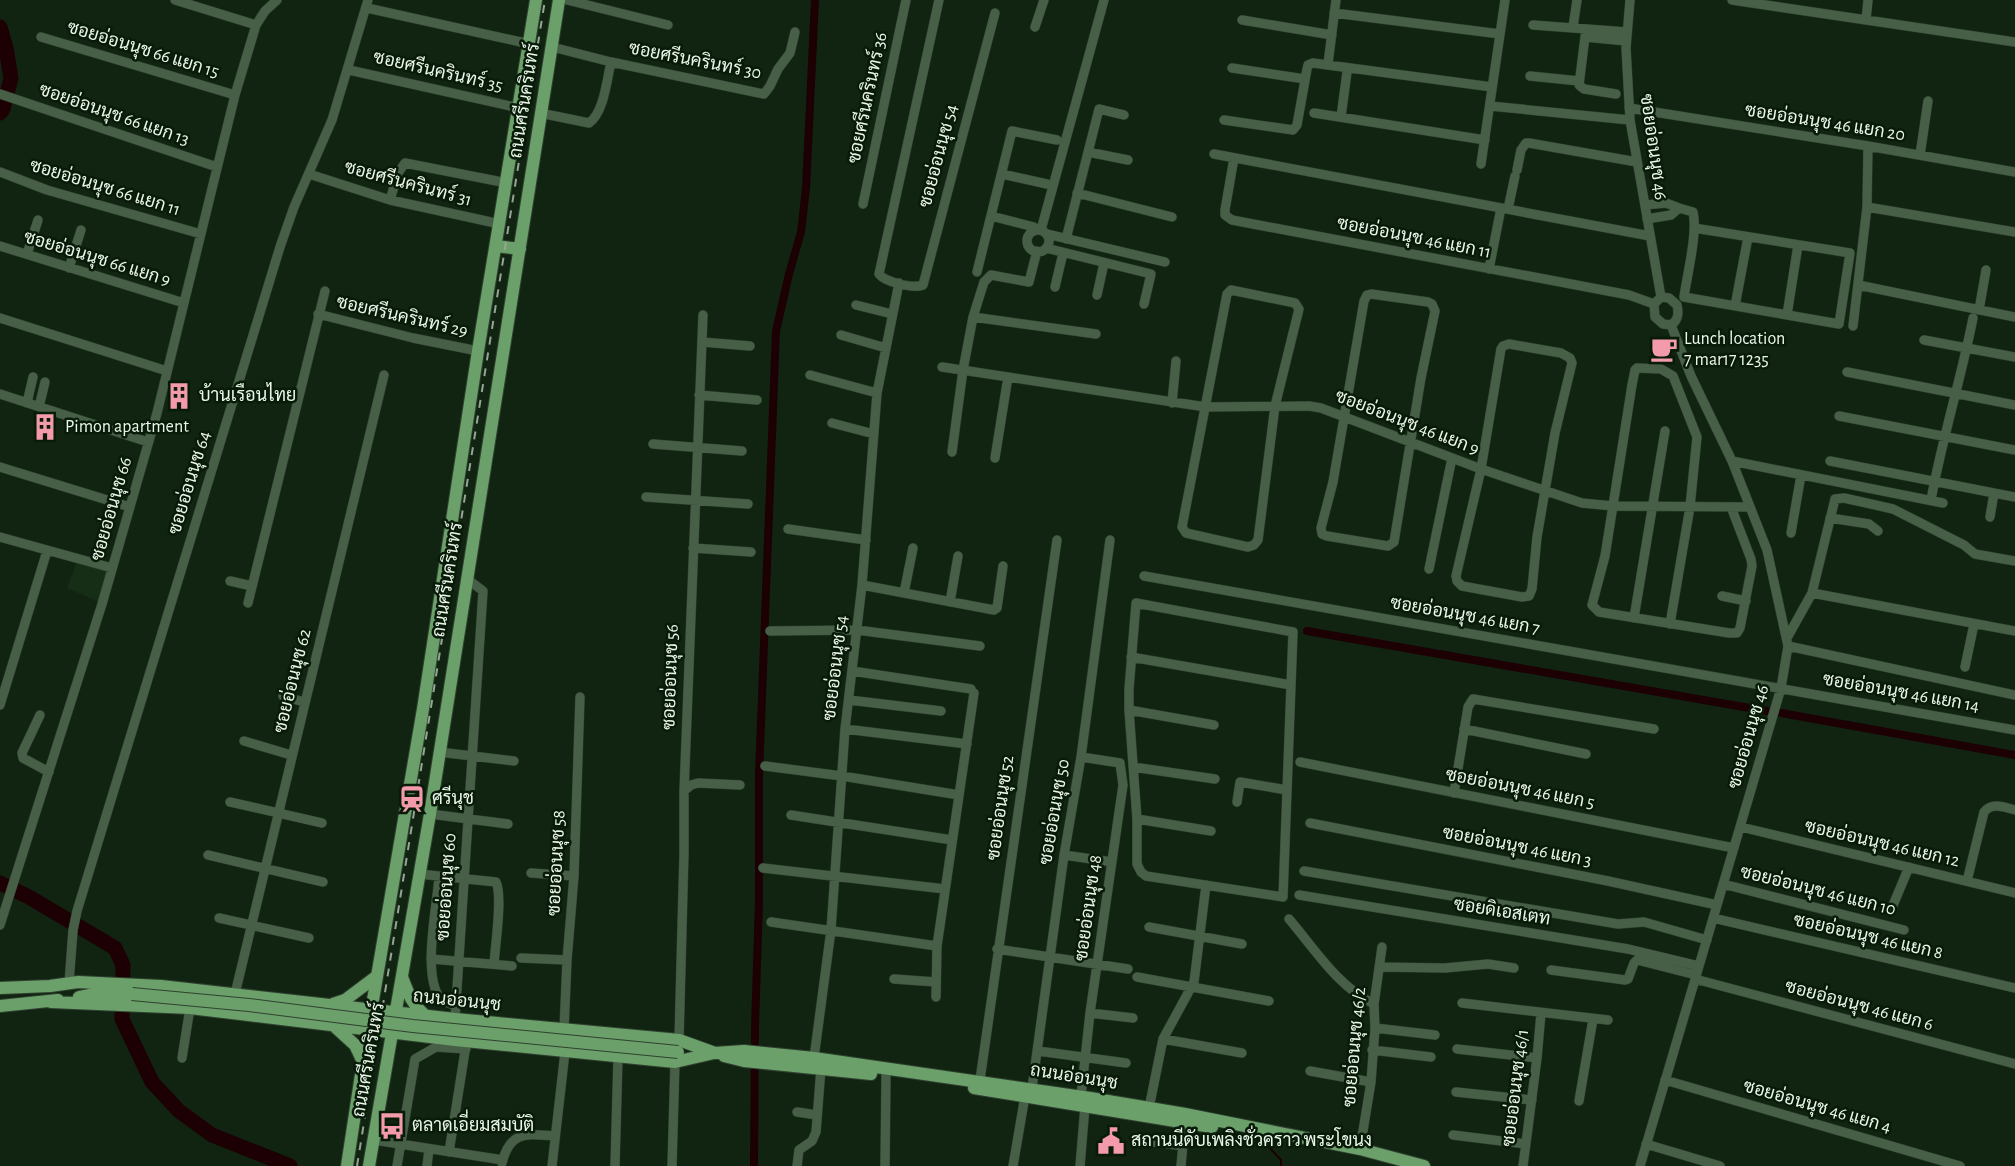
<svg xmlns="http://www.w3.org/2000/svg" width="2015" height="1166" font-family="'Alegreya Sans',Sarabun,sans-serif">
<rect width="100%" height="100%" fill="#112411"/>
<path fill="#162e16" d="M77,562L109,570L99,602L67,588Z"/>
<g fill="none" stroke-linecap="round" stroke-linejoin="round">
<path stroke="#1c0004" stroke-width="2" d="M1267,1145L1281,1160V1166"/>
<path stroke="#1c0004" stroke-width="8" d="M1307,631L1767,711
M1781,713L2015,755
M754,1166L755,1027L759,902V774L776,331L789,274L801,232L806,188L815,0"/>
<path stroke="#1c0004" stroke-width="15" d="M0,27L6,48L11,78L3,109L0,113
M0,883L29,897L115,948L123,965L122,1019L152,1082L179,1111L212,1135L290,1166"/>
<defs>
<path id="minor" d="M175,0L256,25
M567,0L668,25
M939,0L879,274C885,282 913,289 923,285L995,13
M1630,0L1626,48L1630,120L1661,297
M1732,0L2015,42
M367,8L530,44
M1334,13L1500,34
M1242,20L1332,35
M1866,20L1868,0
M1533,25L1627,32
M1035,27L1044,0
M1573,27L1577,0
M1586,29L1579,85L1584,89L1616,94
M41,37L235,95
M1585,37L1626,41
M552,47L611,62L764,94L770,86L778,69L790,53L795,32
M1328,64L1336,0
M1232,68L1305,79
M349,70L519,108
M1530,76L1579,81
M0,94L217,167
M1490,106L1630,120
M1629,108L1868,146L2015,172
M540,113L589,123C604,113 607,79 611,62
M1314,113L1485,140
M1341,117L1347,72
M1224,120L1293,130L1297,125L1307,69L1308,65L1313,63L1492,87
M1088,152L1128,160
M1214,154L1650,236
M1920,155L1928,101
M1234,158L1225,210V215L1232,220L1629,295L1654,304
M1481,164L1505,0
M1517,170L1521,150L1526,143H1529L1637,162
M0,172L47,190L201,234
M309,174L390,200L500,224
M1002,174L1047,184
M1077,193L1172,217
M390,200L398,173L405,163L507,183
M863,204L906,0
M1645,205L1666,203L1679,208L1671,215L1647,219
M1867,207L2015,232
M1679,208L1693,212C1698,232 1687,275 1684,297L1839,324L1850,253L1694,228
M1508,209L1515,176
M991,216L1034,227L1036,230
M1041,230L1104,0
M1027 241a11 11 0 1 1 22 0a11 11 0 1 1-22 0Z
M1047,234L1165,262
M1066,239L1099,109L1124,115
M0,246L184,303
M1046,248L1151,274L1144,304
M27,254L38,220
M69,268L81,230
M1489,269L1501,208
M977,272L1012,131L1057,140
M1858,285L2015,317
M1055,287L1063,253
M1231,290L1295,303L1299,309L1275,406L1258,540L1254,545L1248,547L1186,533L1182,527L1227,294Z
M1371,294L1428,302L1432,304L1435,311L1421,378L1394,542L1388,546L1327,536L1322,534L1321,528L1333,482L1364,301L1367,295Z
M1097,295L1104,263
M1661,297L1669,298L1677,305C1679,313 1678,321 1671,325L1663,324L1655,317L1654,304Z
M856,305L892,314
M1735,306L1748,237
M1979,310L1986,270
M318,314L413,338L478,351
M1787,315L1798,245
M973,317L1096,334
M0,318L167,371
M1853,326L1867,207L1868,146
M841,335L886,348
M1924,340L2015,357
M702,342L750,346
M1509,344L1561,353L1570,358L1572,363L1555,433L1537,537L1532,589L1529,596L1522,597L1462,586L1457,581L1456,576L1481,469L1501,349L1503,346Z
M942,367L1206,407L1309,406L1321,408L1481,469L1582,503L1613,506L1750,507
M1847,372L2015,405
M810,375L877,393
M0,394L148,442
M699,395L757,400
M27,403L33,377
M1172,403L1176,361
M39,407L45,382
M1839,416L2015,450
M832,423L874,434
M653,444L742,451
M952,452L963,370L973,317L984,282L991,275L1029,282L1037,251
M995,458L1008,377
M1732,461L1943,503
M1830,461L2015,497
M0,467L130,507
M646,497L748,504
M1931,500C1942,439 1961,379 1973,318
M1990,517L1994,493
M1830,518L1869,524L1878,531
M788,529L866,540
M1791,533L1801,475
M0,537L112,568
M693,548L751,552
M1429,569L1452,458
M1144,576L2015,730
M230,581L252,586
M862,585L994,610L997,608L1003,566
M904,593L913,548
M1812,593L2015,631
M1722,596L1746,601
M950,602L958,556
M248,603L325,291
M1136,603L1293,632L1283,897L1146,876L1141,872L1137,864V819L1129,710V689Z
M1634,618L1665,431
M1670,624L1690,507L1697,437L1673,376L1661,369L1637,368L1635,370L1632,385L1605,556L1592,605L1599,612L1729,633H1737L1740,628L1752,566L1751,559L1731,507
M770,631L857,630L980,646
M1787,638L1812,593L1835,499L1844,498L1893,509L1964,545L1975,554L2015,561
M1788,646L2015,695
M1131,657L1291,685
M1965,667L1974,624
M852,671L971,689
M283,696L304,702
M849,700L941,711
M0,705L47,551
M1129,710L1214,725
M40,715L22,753L23,758L49,772
M845,729L967,744
M1464,729L1586,754
M244,741L291,755
M439,752L514,761
M1300,762L1734,848
M765,766L842,776L959,795
M1133,767L1215,779
M684,791L691,785L698,783L740,785
M1454,793L1468,707L1473,699L1654,729
M230,802L322,823
M1237,802L1240,782L1287,790
M430,814L508,824
M791,815L952,840
M1137,819L1211,831
M1310,823L1608,881L1717,905
M1741,827L2015,893
M208,855L323,882
M1064,855L1112,862
M763,868L945,889
M1304,871L1618,924L1644,922L1707,940
M531,873L574,876
M419,874L496,882C503,896 495,947 494,964
M439,877C437,906 422,975 440,998C445,1003 451,1004 457,1006
M1967,881L1984,812C1992,802 2004,807 2015,810
M1723,884L1904,930
M1299,895L1628,949L1699,966
M1891,910L1909,867
M219,918L309,938
M1713,918L2015,988
M1289,919C1314,948 1338,987 1374,1004
M771,922L937,946
M0,925L102,604L157,413L235,95L256,25L265,11L277,0
M1149,927L1242,944
M997,949L1128,969
M521,958L567,960
M431,959L512,966
M1379,967L1445,968L1488,964L1514,968
M1551,970L1625,980L1628,979L1634,963L1637,960L1696,975
M1137,977L1269,1001
M894,979L936,982
M1695,979L2015,1064
M69,983L73,930L77,911L280,247L294,207L332,120L368,0
M235,994L384,375
M936,997L937,946L974,693
M1462,1003L1608,1020
M1090,1013L1133,1018
M455,1019L483,591L466,578
M1375,1028L1435,1035
M564,1030L567,960L574,876L580,697
M1163,1039L1242,1053
M679,1040L684,853V791L703,315
M1457,1049L1537,1058
M1372,1050L1431,1057
M1038,1051L1126,1063
M182,1058L190,1008
M814,1058L831,930L845,729L862,585L877,393L899,283
M1310,1071L1371,1082
M980,1080L1057,540
M1665,1080L1960,1166
M1032,1088L1064,855L1081,757L1110,540
M1456,1092L1532,1100
M1081,1096L1090,1013L1123,785L1120,763L1081,757
M1579,1101L1593,1019
M1149,1108L1163,1039L1194,982L1206,885
M797,1112L817,1115
M1453,1135L1526,1144
M374,1140L503,1160
M1140,1140L1183,1146
M1646,1144L1720,1166
M1360,1149L1371,1082L1375,1028L1374,1004L1382,947
M449,1152L466,1045
M502,1163C510,1130 527,1134 555,1136
M397,1166L415,1059L436,1047L466,1049
M427,1166L429,1149
M552,1166L565,1052
M615,1166L618,1057
M672,1166L675,1062
M797,1166L799,1150L812,1141L816,1132L821,1068
M885,1166L886,1075
M1013,1166L1025,1096
M1080,1166L1085,1106
M1181,1166L1185,1123
M1523,1166L1537,1058L1541,1013
M1640,1166L1781,688L1788,646L1767,550L1732,461L1691,376L1671,325"/>
<path id="major" d="M496,246L520,249
M402,977C408,993 412,1005 426,1016
M0,988L50,986L78,982L161,986L455,1019L679,1040L715,1053L744,1051L814,1058L1090,1098L1185,1114L1360,1149L1424,1166
M97,992L132,994
M79,997L103,992
M51,1002L190,1008L455,1040L675,1062L714,1053
M333,1004L345,1000L377,976
M0,1006L58,1000
M333,1025L355,1045L363,1062
M724,1056L744,1061L871,1074
M974,1088L1212,1127
M347,1166L368,1029L423,709L478,351L536,0
M369,1166L430,814L559,0"/>
</defs>
<use href="#minor" stroke="#2f412f" stroke-width="10"/>
<use href="#major" stroke="#2f412f" stroke-width="14"/>
<use href="#minor" stroke="#465f46" stroke-width="9"/>
<use href="#major" stroke="#6ba06b" stroke-width="12"/>
<path stroke="#97a596" stroke-width="2" stroke-dasharray="8 8" stroke-linecap="butt" d="M357,1166L545,0"/>
<defs>
<path id="major-bridge" d="M132,994L249,1005L413,1026L678,1052"/>
</defs>
<use href="#major-bridge" stroke="#2f412f" stroke-width="14" stroke-linecap="butt"/>
<use href="#major-bridge" stroke="#6ba06b" stroke-width="12"/>
</g>
<defs>
<symbol id="cafe-bare" viewBox="-9 -9 18 18"><path d="M-5.5-4.5H6V0H3Q3 3.5 0 3.5H-2.5Q-5.5 3.5-5.5 0ZM3-3.2v2h1.7v-2ZM-6 4.5H4V6H-6Z" fill="#f39aab" stroke="#081a08" stroke-width="2.5" paint-order="stroke"/></symbol>
<symbol id="building-bare" viewBox="-9 -9 18 18"><path d="M-4-6H4V6H1V3H-1V6H-4ZM-2.5-4.3h1.7v1.8h-1.7ZM.8-4.3h1.7v1.8H.8ZM-2.5-1h1.7V.8h-1.7ZM.8-1h1.7V.8H.8Z" fill="#f39aab" stroke="#081a08" stroke-width="2.5" paint-order="stroke"/></symbol>
<symbol id="station-bare" viewBox="-9 -9 18 18"><path d="M-3-6H3Q5-6 5-4V2Q5 4 3 4L4.5 6H3L1.5 4h-3L-3 6H-4.5L-3 4Q-5 4-5 2V-4Q-5-6-3-6ZM-3.5-4v3h7v-3ZM-3.5 1v1.5H-2V1ZM2 1v1.5H3.5V1Z" fill="#f39aab" stroke="#081a08" stroke-width="2.5" paint-order="stroke"/></symbol>
<symbol id="bus-bare" viewBox="-9 -9 18 18"><path d="M-5-6H5V4H4V6H2V4H-2V6H-4V4H-5ZM-3.5-4V0h7V-4ZM-3.5 1.2v1.5H-2V1.2ZM2 1.2v1.5H3.5V1.2Z" fill="#f39aab" stroke="#081a08" stroke-width="2.5" paint-order="stroke"/></symbol>
<symbol id="civic-bare" viewBox="-9 -9 18 18"><path d="M-.6-6.5H3V-4.5H.6V-3L4-1V1h2V6H-6V1h2V-1L-.6-3ZM-1.2 2.5V6h2.4V2.5Z" fill="#f39aab" stroke="#081a08" stroke-width="2.5" paint-order="stroke"/></symbol>
</defs>
<g fill-rule="evenodd">
<use href="#cafe-bare" x="1645" y="330" width="38" height="38"/>
<use href="#building-bare" x="160" y="377" width="38" height="38"/>
<use href="#building-bare" x="26" y="408" width="38" height="38"/>
<use href="#station-bare" x="393" y="780" width="38" height="38"/>
<use href="#bus-bare" x="373" y="1107" width="38" height="38"/>
<use href="#civic-bare" x="1092" y="1122" width="38" height="38"/>
</g>
<g text-anchor="middle" dominant-baseline="central" stroke-width="5" stroke-linejoin="round" paint-order="stroke">
<g font-size="18" fill="#eaf6e9" stroke="#081a08">
<text transform="translate(143 50) rotate(17)">ซอยอ่อนนุช 66 แยก 15</text>
<text transform="translate(695 61) rotate(11)">ซอยศรีนครินทร์ 30</text>
<text transform="translate(438 72) rotate(13)">ซอยศรีนครินทร์ 35</text>
<text transform="translate(868 98) rotate(-78)">ซอยศรีนครินทร์ 36</text>
<text transform="translate(525 101) rotate(-81)">ถนนศรีนครินทร์</text>
<text transform="translate(114 115) rotate(19)">ซอยอ่อนนุช 66 แยก 13</text>
<text transform="translate(1825 123) rotate(9)">ซอยอ่อนนุช 46 แยก 20</text>
<text transform="translate(1653 147) rotate(82)">ซอยอ่อนนุช 46</text>
<text transform="translate(939 156) rotate(-75)">ซอยอ่อนนุช 54</text>
<text transform="translate(408 184) rotate(15)">ซอยศรีนครินทร์ 31</text>
<text transform="translate(105 188) rotate(17)">ซอยอ่อนนุช 66 แยก 11</text>
<text transform="translate(1414 238) rotate(11)">ซอยอ่อนนุช 46 แยก 11</text>
<text transform="translate(97 259) rotate(17)">ซอยอ่อนนุช 66 แยก 9</text>
<text transform="translate(402 317) rotate(13)">ซอยศรีนครินทร์ 29</text>
<text transform="translate(1407 423) rotate(21)">ซอยอ่อนนุช 46 แยก 9</text>
<text transform="translate(190 483) rotate(-73)">ซอยอ่อนนุช 64</text>
<text transform="translate(112 509) rotate(-74)">ซอยอ่อนนุช 66</text>
<text transform="translate(448 580) rotate(-81)">ถนนศรีนครินทร์</text>
<text transform="translate(1465 616) rotate(10)">ซอยอ่อนนุช 46 แยก 7</text>
<text transform="translate(836 668) rotate(-83)">ซอยอ่อนนุช 54</text>
<text transform="translate(671 677) rotate(-88)">ซอยอ่อนนุช 56</text>
<text transform="translate(293 681) rotate(-76)">ซอยอ่อนนุช 62</text>
<text transform="translate(1901 693) rotate(10)">ซอยอ่อนนุช 46 แยก 14</text>
<text transform="translate(1749 737) rotate(-74)">ซอยอ่อนนุช 46</text>
<text transform="translate(1520 789) rotate(11)">ซอยอ่อนนุช 46 แยก 5</text>
<text transform="translate(1001 808) rotate(-82)">ซอยอ่อนนุช 52</text>
<text transform="translate(1055 812) rotate(-80)">ซอยอ่อนนุช 50</text>
<text transform="translate(1882 844) rotate(13)">ซอยอ่อนนุช 46 แยก 12</text>
<text transform="translate(1517 847) rotate(11)">ซอยอ่อนนุช 46 แยก 3</text>
<text transform="translate(557 863) rotate(-87)">ซอยอ่อนนุช 58</text>
<text transform="translate(447 887) rotate(-86)">ซอยอ่อนนุช 60</text>
<text transform="translate(1818 891) rotate(14)">ซอยอ่อนนุช 46 แยก 10</text>
<text transform="translate(1089 908) rotate(-82)">ซอยอ่อนนุช 48</text>
<text transform="translate(1502 912) rotate(9)">ซอยดิเอสเตท</text>
<text transform="translate(1868 937) rotate(13)">ซอยอ่อนนุช 46 แยก 8</text>
<text transform="translate(457 1001) rotate(6)">ถนนอ่อนนุช</text>
<text transform="translate(1859 1006) rotate(15)">ซอยอ่อนนุช 46 แยก 6</text>
<text transform="translate(1355 1047) rotate(-85)">ซอยอ่อนนุช 46/2</text>
<text transform="translate(369 1060) rotate(-80)">ถนนศรีนครินทร์</text>
<text transform="translate(1074 1077) rotate(9)">ถนนอ่อนนุช</text>
<text transform="translate(1516 1088) rotate(-83)">ซอยอ่อนนุช 46/1</text>
<text transform="translate(1817 1107) rotate(16)">ซอยอ่อนนุช 46 แยก 4</text>
</g>
<g font-size="18" fill="#eaf6e9" stroke="#081a08" text-anchor="start">
<text x="1684" y="339">Lunch location<tspan x="1684" dy="21">7 mar17 1235</tspan></text>
<text x="199" y="396">บ้านเรือนไทย</text>
<text x="65" y="427">Pimon apartment</text>
<text x="432" y="799">ศรีนุช</text>
<text x="412" y="1126">ตลาดเอี่ยมสมบัติ</text>
<text x="1131" y="1141">สถานนีดับเพลิงชั่วคราว พระโขนง</text>
</g>
</g>
</svg>
